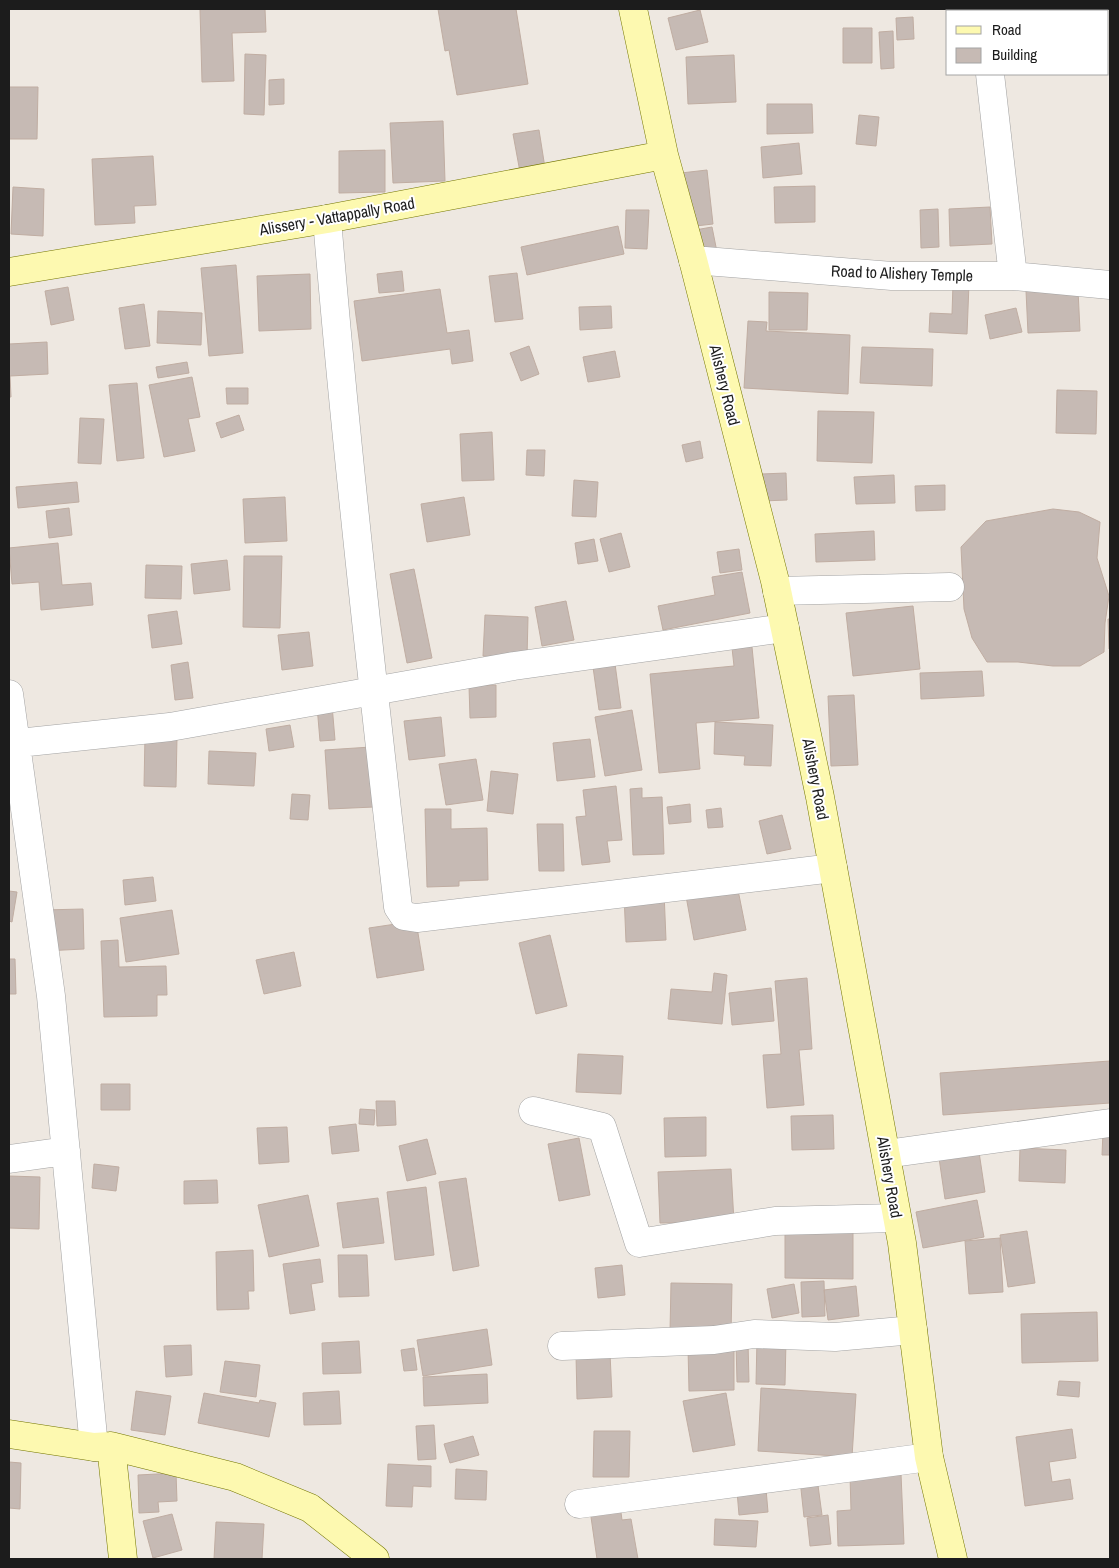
<svg xmlns="http://www.w3.org/2000/svg" width="1119" height="1568" font-family="'Archivo Narrow',sans-serif">
<rect width="100%" height="100%" fill="#eee8e1"/>
<path fill="#c6bab4" stroke="#c0ada2" d="M200,9H265L266,32L232,33L234,81L202,82Z
M438,9H516L528,84L457,95L449,50L445,51Z
M700,10L708,42L676,50L668,18Z
M913,17L914,39L897,40L896,18Z
M843,28H872V63H843Z
M893,31L894,68L881,69L879,32Z
M245,54L266,55L264,115L244,114Z
M734,55L736,102L688,104L686,57Z
M284,79V104L269,105V80Z
M9,87H38L37,139H9Z
M767,104H812L813,133L767,134Z
M859,115L879,117L876,146L856,144Z
M443,121L445,181L393,183L390,123Z
M539,130L545,168L520,172L513,134Z
M799,143L802,174L763,178L761,147Z
M385,150V192L339,193V151Z
M153,156L156,205L134,206L135,223L95,225L92,159Z
M707,170L713,224L687,227L681,173Z
M815,186V222L775,223L774,187Z
M13,187L44,189L43,236L11,234Z
M990,207L992,244L950,246L949,209Z
M938,209L939,247L921,248L920,210Z
M626,210H649L647,249L625,248Z
M618,226L624,254L527,275L521,247Z
M712,227L717,252L700,255L695,230Z
M236,265L243,353L209,356L201,268Z
M402,271L404,291L379,293L377,274Z
M517,273L523,319L495,322L489,276Z
M310,274L311,329L259,331L257,276Z
M953,284H969L967,334L929,332L930,313L952,314Z
M68,287L74,320L51,325L45,291Z
M440,289L447,333L469,330L473,361L452,364L450,349L362,361L354,301Z
M1078,290L1080,331L1028,333L1026,291Z
M769,292L808,293L807,330H769Z
M144,304L150,346L125,349L119,308Z
M611,306L612,328L580,330L579,307Z
M1016,308L1022,332L990,339L985,315Z
M158,311L202,313L201,345L157,343Z
M748,321L767,322L766,331L850,335L848,394L744,388Z
M47,342L48,374L10,376L11,397H9V344Z
M529,346L539,374L521,381L510,353Z
M862,347L933,349L932,386L860,383Z
M615,351L620,377L588,382L583,357Z
M187,362L189,373L158,378L156,367Z
M192,377L200,417L188,419L195,451L164,457L149,385Z
M137,383L144,458L117,461L109,385Z
M226,388H248V404H227Z
M1057,390L1097,391L1096,434L1056,433Z
M818,411L874,412L872,463L817,461Z
M239,415L244,430L221,438L216,423Z
M80,418L104,419L101,464L78,463Z
M492,432L494,480L462,481L460,434Z
M700,441L703,458L686,462L682,445Z
M527,450H545L544,476L526,475Z
M786,473L787,500L762,501L761,474Z
M894,475L895,503L856,504L854,477Z
M574,480L598,482L596,517L572,516Z
M77,482L79,502L18,508L16,487Z
M945,485V510L916,511L915,486Z
M285,497L287,541L245,543L243,499Z
M464,497L470,535L427,542L421,504Z
M69,508L72,535L49,538L46,511Z
M1053,509L1079,512L1100,522L1097,558L1109,596L1105,623L1104,652L1080,666H1053L1018,662H987L972,638L964,609L961,547L986,521Z
M874,531L875,560L816,562L815,534Z
M621,533L630,567L609,572L600,539Z
M594,539L598,561L578,564L575,543Z
M58,543L62,585L91,583L93,605L41,610L39,582L12,584L9,548Z
M739,549L742,570L720,573L717,552Z
M244,556H282L280,628L243,627Z
M227,560L230,590L194,594L191,564Z
M146,565L182,566L181,599L145,598Z
M414,569L432,658L407,663L390,574Z
M742,572L750,613L663,630L658,606L715,595L712,577Z
M566,601L574,640L542,646L535,607Z
M913,606L920,669L853,676L846,613Z
M177,611L182,644L152,648L148,615Z
M485,615L528,617L527,658L483,656Z
M1108,619H1110V649H1109Z
M309,632L313,666L282,670L278,635Z
M751,637L759,718L696,723L700,769L659,773L650,674L734,666L731,639Z
M188,662L193,698L175,700L171,665Z
M615,664L621,708L599,710L593,667Z
M982,671L984,696L921,699L920,673Z
M496,685V717L470,718L469,686Z
M854,695L858,765L831,766L828,696Z
M332,705L335,740L320,741L317,706Z
M632,710L642,770L605,776L595,717Z
M441,717L445,756L409,760L404,721Z
M715,722L773,725L771,766L744,765L745,756L714,754Z
M290,725L294,747L269,751L266,729Z
M145,736L177,737L176,787L144,786Z
M590,739L595,777L557,781L553,743Z
M371,747L374,807L329,809L325,750Z
M209,751L256,753L254,786L208,784Z
M476,759L483,800L446,805L439,764Z
M491,771L518,774L513,814L487,811Z
M616,786L622,840L607,841L610,862L582,865L576,817L586,816L583,790Z
M642,788V798L662,797L664,854L633,855L630,789Z
M292,794L310,795L308,820L290,819Z
M690,804L691,822L669,824L667,807Z
M721,808L723,827L708,828L706,810Z
M425,809H451V829L487,828L488,880L459,881V886L427,887Z
M782,815L791,849L767,854L759,821Z
M537,824H563L564,871H539Z
M153,877L156,901L125,905L123,880Z
M737,885L746,930L694,940L686,896Z
M9,891L17,892L12,922L9,921Z
M664,892L666,940L626,942L624,894Z
M83,909L84,949L44,951L43,910Z
M172,910L179,954L126,962L120,918Z
M416,921L424,970L377,978L369,928Z
M550,935L567,1006L536,1014L519,943Z
M118,940L119,967L166,966L167,995H157V1016L104,1017L101,941Z
M294,952L301,986L264,994L256,960Z
M9,959H15L16,994H9Z
M714,973L727,975L722,1024L668,1019L671,989L712,992Z
M807,978L812,1049L799,1050L804,1105L767,1108L763,1055L781,1054L775,981Z
M771,988L774,1021L732,1025L729,993Z
M578,1054L623,1056L621,1094L576,1092Z
M1110,1061V1103L943,1115L940,1073Z
M101,1084H130V1110H101Z
M376,1101H395L396,1125L377,1126Z
M360,1109L375,1110L374,1125L359,1124Z
M833,1115L834,1149L792,1150L791,1116Z
M706,1117V1156L665,1157L664,1118Z
M356,1124L359,1151L332,1154L329,1127Z
M287,1127L289,1162L259,1164L257,1128Z
M1103,1131L1110,1132V1155H1102Z
M579,1138L590,1195L559,1201L548,1144Z
M427,1139L436,1174L407,1181L399,1146Z
M1020,1148L1066,1150L1065,1183L1019,1181Z
M979,1152L985,1192L945,1199L939,1158Z
M94,1164L119,1167L116,1191L92,1188Z
M731,1169L734,1222L660,1223L658,1172Z
M9,1176L40,1177L39,1229L9,1228Z
M466,1178L479,1266L453,1271L439,1182Z
M217,1180L218,1203L184,1204V1181Z
M426,1187L434,1255L395,1260L387,1192Z
M308,1195L319,1246L269,1257L258,1205Z
M378,1198L384,1243L343,1248L337,1203Z
M977,1200L984,1237L923,1248L916,1212Z
M785,1229H853V1279L785,1278Z
M1027,1231L1035,1283L1008,1287L1000,1235Z
M1000,1238L1003,1292L969,1294L965,1241Z
M253,1250L254,1291H248L249,1309L217,1310L216,1252Z
M338,1255H367L369,1296L339,1297Z
M320,1259L323,1282L311,1284L315,1310L290,1314L283,1264Z
M622,1265L625,1295L598,1298L595,1268Z
M824,1281L825,1316L802,1317L801,1282Z
M671,1283L732,1284L731,1334L670,1332Z
M794,1284L799,1313L772,1318L767,1289Z
M856,1286L859,1316L828,1320L824,1290Z
M1097,1312L1098,1361L1022,1363L1021,1314Z
M487,1329L492,1365L423,1376L417,1340Z
M757,1339L786,1340L785,1385L756,1384Z
M359,1341L361,1373L323,1374L322,1343Z
M748,1342L749,1382H737L736,1343Z
M191,1345L192,1375L166,1377L164,1346Z
M734,1346V1390L689,1391L688,1347Z
M414,1348L417,1370L404,1371L401,1350Z
M610,1353L612,1397L577,1399L576,1355Z
M225,1361L260,1365L256,1397L220,1392Z
M487,1374L488,1403L424,1406L423,1377Z
M1059,1381L1080,1382L1079,1397L1057,1395Z
M761,1388L856,1394L852,1457L758,1451Z
M136,1391L171,1396L165,1435L131,1430Z
M339,1391L341,1424L304,1425L303,1393Z
M204,1393L259,1403L260,1400L276,1403L269,1437L198,1423Z
M726,1393L735,1445L693,1452L683,1401Z
M434,1425L436,1459L418,1460L416,1426Z
M1072,1429L1076,1458L1049,1462L1052,1482L1070,1479L1073,1499L1025,1506L1016,1437Z
M594,1431H630L629,1477H593Z
M473,1436L479,1455L450,1463L444,1444Z
M9,1462L21,1463L20,1509L9,1508Z
M388,1464L431,1466V1487L413,1486L412,1507L386,1506Z
M456,1469L487,1471L486,1500L455,1499Z
M176,1473L177,1501L158,1502L159,1512L139,1513L138,1475Z
M901,1474L904,1544L838,1546L837,1511L851,1510L850,1476Z
M817,1478L822,1515L804,1517L800,1480Z
M766,1489L768,1512L739,1515L737,1491Z
M620,1505L622,1520L631,1519L638,1559H597L590,1510Z
M172,1514L182,1550L153,1558L143,1521Z
M828,1515L831,1544L810,1546L807,1518Z
M715,1519L758,1521L756,1547L714,1545Z
M216,1522L264,1524L262,1559H214Z"/>
<g fill="none" stroke-linecap="round" stroke-linejoin="round">
<defs>
<path id="street" d="M983,9V11
M990,74L1013,276
M327,219C346,449 372,678 398,907L404,916L417,918L833,868
M693,260L892,276H1013L1110,285
M777,591L950,587
M9,694L51,996L94,1447
M9,744L170,727L514,666L785,628
M533,1111L602,1127L639,1243L775,1221L897,1218
M886,1154L1110,1123
M9,1159L66,1151
M562,1346L714,1340L754,1334L835,1337L913,1330
M579,1504L929,1457"/>
<path id="secondary" d="M633,9L664,155L693,260L775,581L820,797L902,1243L929,1457L953,1559
M9,272L327,219L664,155
M9,1434L94,1447L111,1446L235,1477L310,1508L375,1559
M111,1446L123,1559"/>
</defs>
<use href="#street" stroke="#a3a3a3" stroke-width="29"/>
<use href="#secondary" stroke="#747600" stroke-width="29"/>
<use href="#street" stroke="#fff" stroke-width="28"/>
<use href="#secondary" stroke="#fdf9b0" stroke-width="28"/>
</g>
<g text-anchor="middle" dominant-baseline="central" stroke-width="4" stroke-linejoin="round" paint-order="stroke">
<g font-size="16" fill="#1c1c1c" stroke="#fff">
<text transform="translate(337 216) rotate(-10)">Alissery - Vattappally Road</text>
<text transform="translate(902 273) rotate(2)">Road to Alishery Temple</text>
<text transform="translate(725 385) rotate(76)">Alishery Road</text>
<text transform="translate(816 779) rotate(79)">Alishery Road</text>
<text transform="translate(890 1177) rotate(80)">Alishery Road</text>
</g>
</g>
<rect width="1119" height="1568" fill="none" stroke="#1c1c1c" stroke-width="20"/>
<rect x="946" y="10" width="162" height="65" fill="#ffffff" stroke="#a4a4a4"/>
<rect x="956" y="26" width="25" height="8" fill="#fdf9b0" stroke="#a4a4a4"/>
<text x="992" y="35" font-size="15" fill="#1c1c1c">Road</text>
<rect x="956" y="48" width="25" height="15" fill="#c6bab4" stroke="#a4a4a4"/>
<text x="992" y="60" font-size="15" fill="#1c1c1c">Building</text>
</svg>
